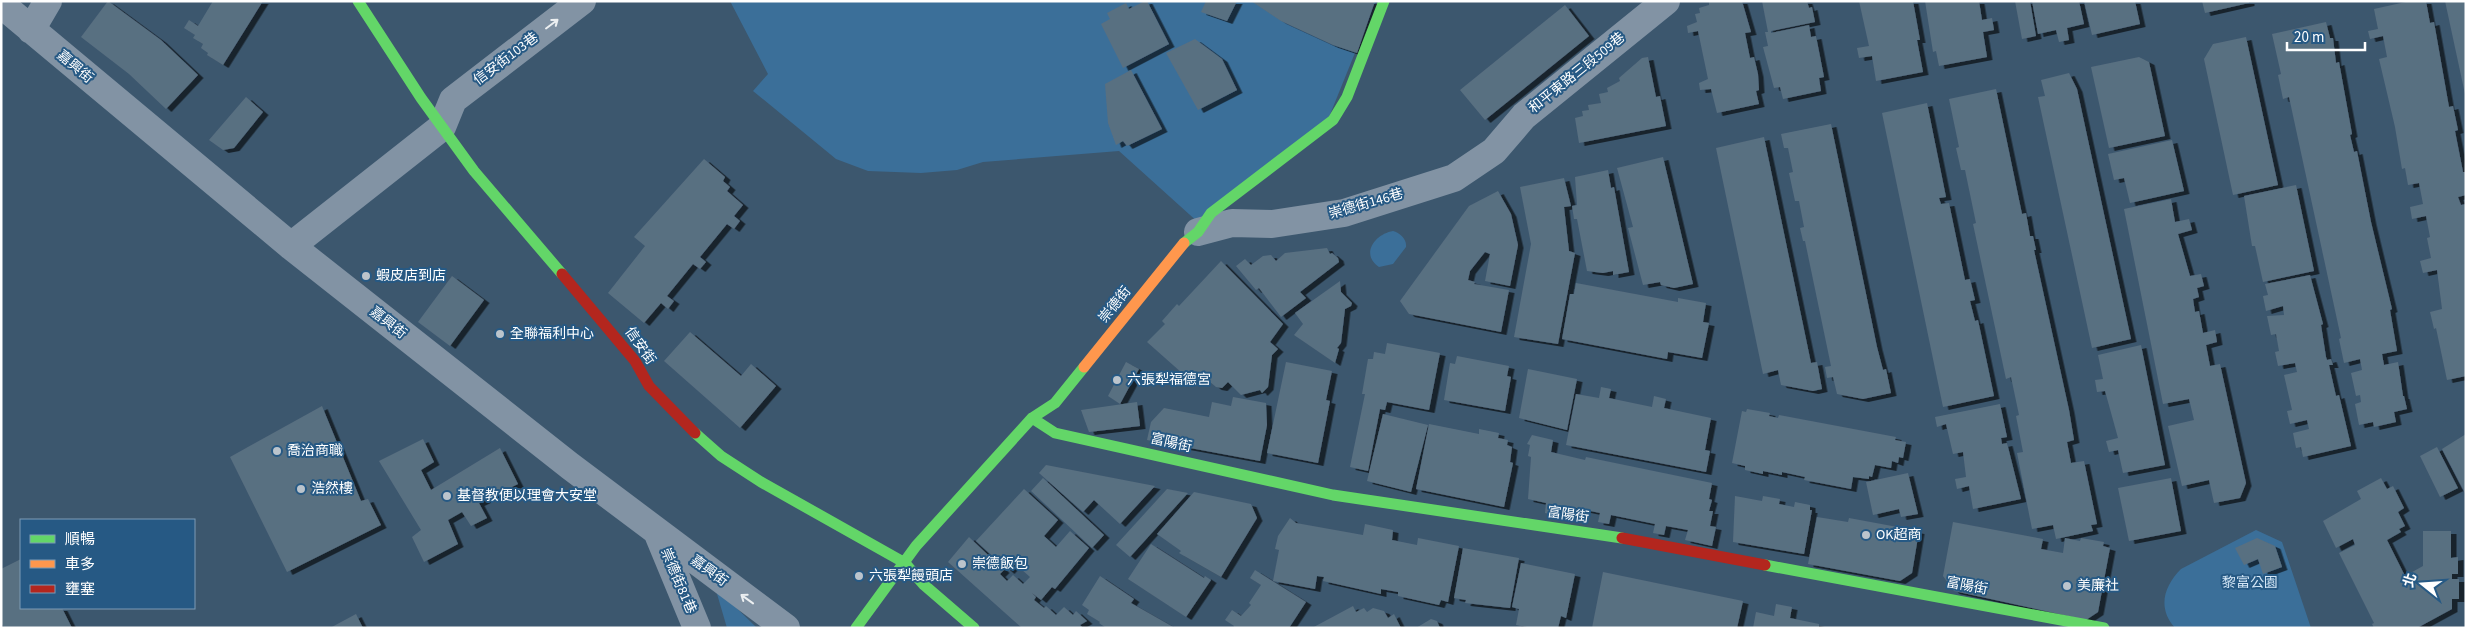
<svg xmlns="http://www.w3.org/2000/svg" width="2467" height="629" font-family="'Source Sans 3','Noto Sans TC',sans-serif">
<defs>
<filter id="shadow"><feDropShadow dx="5.5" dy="3" stdDeviation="0" flood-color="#0009"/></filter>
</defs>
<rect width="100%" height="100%" fill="#3c576e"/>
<path fill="#3b6f99" d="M730,1H1376L1329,117L1200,224L1119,151L983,162L957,170L921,173L868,171L836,159L753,91L768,74Z
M1393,231C1400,233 1407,239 1406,247L1393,264L1379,267C1360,254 1375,234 1393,231Z
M2256,530L2282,542L2311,628H2175C2157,608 2164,586 2181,569Z
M715,587L757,628H727Z"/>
<path fill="#596f81" filter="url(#shadow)" d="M108,1L161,40L198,75L166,109L129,74L81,37Z
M213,1H263L223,65L207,55L208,53L201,48L203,44L193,38L195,35L184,28L189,20L198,26Z
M1145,1H1147L1169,44L1123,68L1101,24L1110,19L1107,13L1126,3L1129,9Z
M1206,1H1237L1227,21L1201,12Z
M1251,1H1375L1357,53L1333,45L1281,21Z
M1709,1H1742L1751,32L1745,33L1750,58L1754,57L1758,74L1759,90L1756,91L1759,104L1717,113L1711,89L1700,90L1699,83L1708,79L1698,31L1688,33L1687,26L1697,22L1695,14L1700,13L1699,8L1709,5Z
M1762,1H1807L1809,8L1812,7L1815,22L1771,31V33L1809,25L1811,37L1816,36L1824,77L1819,78L1821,91L1783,99L1780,87L1774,88L1763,47L1768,46L1765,32H1768Z
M1859,1H1913L1920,40H1917L1923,72L1876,81L1872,56L1859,58L1857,48L1869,46Z
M1925,1H1979L1982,20L1992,18L1994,30L1983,32L1987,57L1939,66L1936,51L1933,52Z
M2015,1H2030L2036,36L2022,39Z
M2032,1H2079L2084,24L2067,28L2069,40L2059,42L2056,30L2038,34Z
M2084,1H2135L2140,24L2092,35Z
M2202,1H2249V3L2205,13Z
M2410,1H2426L2430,23L2434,22L2449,107L2453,106L2458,130L2455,131L2463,172H2466V195L2458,197L2461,205L2466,204V376L2447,380L2436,328L2434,329L2430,312L2442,309L2437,270L2423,273L2420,261L2431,258L2427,238L2430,237L2426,216L2412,219L2410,207L2423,204L2419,183L2408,185L2405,168L2402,169L2395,127L2379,59L2387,57L2383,36L2370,39L2368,31L2378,29L2374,9Z
M2445,1H2466V93L2465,94Z
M1565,5L1589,36L1485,120L1460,90Z
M2326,22L2330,38H2333L2336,63L2339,62L2352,134L2350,135L2354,152L2357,151L2371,222L2392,309L2390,310L2397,351L2382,354L2384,365L2398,362L2403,396H2404L2407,409L2394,412L2396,422L2374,427L2373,422L2359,425L2355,404L2361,402L2360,395L2356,396L2351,373L2362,370L2360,359L2344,363L2339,339L2341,338L2289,97L2283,99L2278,75L2281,74L2272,34Z
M2246,37L2278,185L2233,195L2204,59L2213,44Z
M1195,39L1222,59L1237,90L1198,110L1166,53Z
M1648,57L1656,97L1660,96L1666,126L1579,143L1575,118L1583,116L1582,111L1589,110L1588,105L1601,103L1599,94L1608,92L1607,88L1620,81L1619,78L1642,58Z
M2139,57L2149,62L2165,136L2109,148L2091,67Z
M1131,70L1162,129L1127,146L1123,141L1116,145L1108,123L1105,84Z
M2069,73L2077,89L2131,339L2092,348L2038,97L2045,96L2041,80Z
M1996,89L2022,214L2026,213L2030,236H2033L2036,250H2034L2069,410L2074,440L2067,442L2071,463L2084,461L2097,524L2091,525L2093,531L2056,539L2053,525L2032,529L2017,453L2023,452L2016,416L2019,415L2011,377L2006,379L1973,224L1976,223L1965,170H1961L1956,148L1959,147L1949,99Z
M246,97L263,112L234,148L223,150L209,140Z
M1927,103L1946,197L1939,198L1941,204L1949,203L1965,280L1970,279L1975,300L1970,301L1975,321L1978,320L1994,396L1943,407L1882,113Z
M1831,124L1877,347L1883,370L1886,369L1891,393L1863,399L1837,394L1833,377L1827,378L1825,367L1831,366L1805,241H1803L1800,228L1804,227L1799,201H1795L1789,173L1793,172L1788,148H1784L1781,134Z
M1764,137L1811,363L1817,362L1822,389L1813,391L1781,385L1778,370L1763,374L1716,148Z
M2172,140L2184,191L2130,203L2124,178L2114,180L2108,154Z
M1663,157L1693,284L1674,288L1661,285L1660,282L1643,285L1628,228L1633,227L1617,168Z
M704,159L725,177L723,181L730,187L727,191L743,205L734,216L740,221L734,229L727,224L700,257L706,262L700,269L693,264L667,296L674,301L668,309L661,303L644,323L608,293L645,246L634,237Z
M1608,170L1611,188L1614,187L1629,272L1613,275V271L1603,273L1587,271L1577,219H1574L1572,206L1577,205L1575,177Z
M1564,178L1571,206L1564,207L1569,251L1575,253L1558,344L1514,337L1531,244L1520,187Z
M2296,185L2314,271L2263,282L2255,246H2252L2244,196Z
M1498,191L1511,214L1518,245L1510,286L1485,281L1490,254L1485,252L1470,271L1468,280L1475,282L1474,284L1509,290L1501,332L1409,314L1400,301L1469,206Z
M2171,199L2175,222L2189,219L2192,230L2178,234L2190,276L2201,274L2204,286L2197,288L2199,297L2193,299L2195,312L2199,311L2203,333L2215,330L2217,342L2206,345L2210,366L2220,364L2246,483L2240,498L2214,503L2209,480L2182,486L2168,426L2194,420L2189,399L2163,404L2124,209Z
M1327,248L1330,254L1332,253L1338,258L1339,262L1300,292L1306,298L1281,317L1259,288L1256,290L1236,266L1245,259L1251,265L1263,256L1271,255L1276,261L1285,253Z
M1221,261L1283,324L1270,342L1278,349L1272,355L1268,387L1262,393L1260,390L1241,395L1228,382L1222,388L1216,387L1203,376L1198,381H1191L1147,342L1165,324L1162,321L1177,304L1179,306Z
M2310,275L2323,324L2321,325L2326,357L2327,360L2331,359L2333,365H2329L2336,396L2339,395L2351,446L2303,457L2301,447L2296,448L2293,433L2309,429L2307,420L2290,424L2287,411L2292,410L2284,375L2297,372L2295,363L2278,366L2275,352L2279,351L2276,334L2271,335L2267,316L2284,315L2283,306L2266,311L2263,296L2268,295L2265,284Z
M452,276L484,300L450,346L418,322Z
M1340,281L1341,292L1352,303L1351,306L1345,309L1341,343L1337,348L1339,349L1335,363L1294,335L1303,324L1295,313Z
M1576,283L1678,302V298L1706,303L1703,322L1709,323L1702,358L1668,352L1667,359L1562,339L1570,294H1574Z
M690,332L741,376L751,364L776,386L740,428L664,361Z
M1387,343L1440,353L1429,410L1387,402L1385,410L1380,409L1368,471L1350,467L1365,394H1362L1368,359H1373L1374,352L1385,354Z
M2141,345L2165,465L2123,473L2118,450L2109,452L2106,441L2118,438L2105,391L2097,392L2095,380L2103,379L2098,355Z
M1457,356L1509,366L1507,376L1511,377L1505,411L1444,400L1450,363L1455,364Z
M1126,362L1139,369L1120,404L1108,396Z
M1286,362L1332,371L1326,400L1330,401L1318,463L1267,453Z
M1528,369L1577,379L1567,430L1519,418Z
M1601,387L1611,389L1609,398L1652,407L1654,396L1666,399L1664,408L1711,418L1705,450L1710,451L1706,472L1566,445L1576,394L1599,398Z
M1233,397L1266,403L1267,425L1260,461L1147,440L1151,422L1164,408L1209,417L1212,402L1231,406Z
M1137,402L1140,426L1089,432L1081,410Z
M2000,404L2007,437L2001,438L2002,444L2007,443L2021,499L1973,509L1969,486L1957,489L1955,479L1966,477L1963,452L1953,454L1946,424L1937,427L1935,417Z
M322,406L361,501L368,499L381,525L287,572L230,457Z
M1747,409L1770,413L1769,416L1778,418L1779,415L1896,437L1895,440L1906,442L1903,458L1899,457L1898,463L1892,461L1891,468L1875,465L1872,477L1869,476V479L1853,477L1851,489L1804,480L1805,477L1782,472V475L1763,471V474L1745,470V466L1732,463L1742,411L1746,412Z
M1383,414L1428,425L1411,492L1367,481Z
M1429,424L1479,434V429L1499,433L1498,438L1508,440L1507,445L1512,447L1510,462L1513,463L1504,507L1416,489Z
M2466,434V495L2442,449Z
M1532,435L1553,440L1551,452L1585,460L1586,457L1712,483L1709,499L1712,500L1709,511H1713L1710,526L1716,527L1712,546L1685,540L1688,530L1666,526L1664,535L1653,533L1655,524L1611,515L1609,524L1598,522L1600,513L1576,508L1575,510L1558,506L1556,515L1545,513L1546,503L1528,499L1531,457L1528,456L1530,445L1527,444Z
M423,439L434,462L421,470L431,490L500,448L518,484L479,503L487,518L471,526L462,512L448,520L458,544L424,562L412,537L421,530L379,461Z
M2437,447L2458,488L2440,497L2420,456Z
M1046,465L1155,486L1120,524L1094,500L1083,512L1039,473Z
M1908,473L1918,514L1901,517L1899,509L1873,515L1866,482Z
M1043,478L1104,535L1092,548L1031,491Z
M2171,478L2181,531L2129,541L2118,488Z
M2381,478L2387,489L2393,486L2404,508L2398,512L2405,526L2399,529L2401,532L2387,540L2405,576L2423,566V531H2451V558L2458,557V574H2452V579H2459V599H2452V609L2417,628H2374L2372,624L2374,623L2339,553L2355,545L2353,539L2336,548L2323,521L2361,499L2357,491Z
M1024,489L1058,520L1044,536L1056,547L1070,531L1089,548L1055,589L1052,587L1041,600L1032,593L1036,597L1034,600L1044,608L1046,606L1056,615L1064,607L1073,615L1076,611L1087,621L1080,625L1083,628H1022L948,562L969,537L1004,570L1000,574L1007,581L1013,575L1023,584L1030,577L1021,569L1023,566L1018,561L1009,571L976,541Z
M1167,489L1188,493L1130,557L1116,545Z
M1194,492L1251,504L1257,518L1221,577L1179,553L1181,551L1157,534Z
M1735,496L1762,501L1763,496L1780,499L1779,504L1794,507L1795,502L1810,505V510H1812L1804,554L1733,542Z
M1817,517L1848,522L1849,518L1919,531L1912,573L1900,581L1808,564Z
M1290,518L1296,523L1363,535L1365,524L1393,530L1392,540L1417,545L1418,538L1459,546L1448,602L1441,600L1439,605L1398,596V592L1381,589V594L1323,581L1324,577L1317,576L1315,589L1273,581L1279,550L1275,549L1278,536Z
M1953,522L2043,539L2041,549L2063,553L2065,538L2080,541L2081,538L2104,542L2103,546L2110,548L2098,612L2086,620L1954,591L1943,576Z
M2257,538L2275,546L2282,567L2263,574L2258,559L2244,565L2235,548Z
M1151,544L1204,578L1205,576L1211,580L1186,617L1128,579Z
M1463,548L1519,558L1510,608L1465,603L1466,600L1454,598Z
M21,559V608H62L72,628H4L1,622V569Z
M1521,563L1575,574L1566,618L1561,616L1558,628H1532L1516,625L1519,609L1512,607Z
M1255,570L1306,602L1289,628H1233L1234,626L1225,620L1232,610L1241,616L1251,605L1249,603L1261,585L1250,578Z
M1603,572L1743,601L1737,628H1592Z
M1100,576L1134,599L1131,603L1175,628H1106L1099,623L1100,622L1087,614L1089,610L1082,605Z
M1776,604L1792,607L1790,618L1819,624V628H1753L1756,612L1774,616Z
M1353,606L1356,612L1364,608L1367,612L1373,608L1384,611L1388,618L1394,614L1401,628H1312Z
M356,614L363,628H330Z
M1431,619L1437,621L1440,628H1416Z"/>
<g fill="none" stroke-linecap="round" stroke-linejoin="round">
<path stroke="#8293a4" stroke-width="28" d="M1,4L291,246L570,466L786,628
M31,30L48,1
M1198,232L1232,223L1272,224L1344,213L1454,178L1494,151L1524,116L1666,1
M291,246L442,127L453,100L582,1
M658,534L697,628"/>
<path stroke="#63d668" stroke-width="11" d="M358,1L421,98L474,171L562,274
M1184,243L1198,232L1211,213L1333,120L1347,97L1384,1
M1032,418L1055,433L1333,495L1622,538
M695,433L721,456L761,482L905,563L923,584L974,628
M1765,565L2104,628
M856,628L916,546L1032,418L1055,403L1084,367"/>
<path stroke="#ff974d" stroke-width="11" d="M1084,367L1184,243"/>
<path stroke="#b3261e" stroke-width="11" d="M562,274L635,361L649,386L695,433
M1622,538L1765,565"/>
</g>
<defs><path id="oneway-shaft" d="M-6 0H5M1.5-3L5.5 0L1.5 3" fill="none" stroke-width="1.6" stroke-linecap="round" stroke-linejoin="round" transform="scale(1.25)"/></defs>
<g stroke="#eceff1">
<use href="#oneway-shaft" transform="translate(552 24) rotate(-37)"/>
<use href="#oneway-shaft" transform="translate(747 599) rotate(-144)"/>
</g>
<g fill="#bbc4cc" stroke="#265984" stroke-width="2">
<circle cx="366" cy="276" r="5"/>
<circle cx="500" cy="334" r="5"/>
<circle cx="1117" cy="380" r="5"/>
<circle cx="277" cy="451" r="5"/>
<circle cx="301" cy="489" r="5"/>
<circle cx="447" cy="496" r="5"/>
<circle cx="1866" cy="535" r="5"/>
<circle cx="962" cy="564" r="5"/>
<circle cx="859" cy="576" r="5"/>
<circle cx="2067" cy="586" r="5"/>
</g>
<g text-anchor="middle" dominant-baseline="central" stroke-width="4" stroke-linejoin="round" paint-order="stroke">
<g font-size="14" fill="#fff" stroke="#265984">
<text transform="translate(506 59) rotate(-37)">信安街103巷</text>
<text transform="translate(75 67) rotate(40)">嘉興街</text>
<text transform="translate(1577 73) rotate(-39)">和平東路三段509巷</text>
<text transform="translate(1366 204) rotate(-16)">崇德街146巷</text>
<text transform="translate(1115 305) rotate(-51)">崇德街</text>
<text transform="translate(388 323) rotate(38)">嘉興街</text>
<text transform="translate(640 346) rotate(55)">信安街</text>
<text transform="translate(1171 443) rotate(13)">富陽街</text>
<text transform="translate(1568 515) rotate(8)">富陽街</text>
<text transform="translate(709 571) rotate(36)">嘉興街</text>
<text transform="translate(678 581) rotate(67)">崇德街81巷</text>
<text transform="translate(1967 586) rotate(11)">富陽街</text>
</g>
<g font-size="14" fill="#fff" stroke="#265984" text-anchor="start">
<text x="376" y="276">蝦皮店到店</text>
<text x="510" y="334">全聯福利中心</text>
<text x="1127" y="380">六張犁福德宮</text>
<text x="287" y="451">喬治商職</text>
<text x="311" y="489">浩然樓</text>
<text x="457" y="496">基督教便以理會大安堂</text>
<text x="1876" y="535">OK超商</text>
<text x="972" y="564">崇德飯包</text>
<text x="869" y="576">六張犁饅頭店</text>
<text x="2077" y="586">美廉社</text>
</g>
<g font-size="14" fill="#d3e6f6" stroke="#265984">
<text x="2250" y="583">黎富公園</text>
</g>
</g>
<rect width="2467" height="629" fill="none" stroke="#ffffff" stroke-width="5"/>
<rect x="20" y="519" width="175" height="90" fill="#265984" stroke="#7d9bb5"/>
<rect x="30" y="535" width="25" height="8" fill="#63d668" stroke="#7d9bb5"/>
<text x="65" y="544" font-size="15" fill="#ffffff">順暢</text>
<rect x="30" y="560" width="25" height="8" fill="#ff974d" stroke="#7d9bb5"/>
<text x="65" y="569" font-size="15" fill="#ffffff">車多</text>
<rect x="30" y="585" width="25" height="8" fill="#b3261e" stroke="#7d9bb5"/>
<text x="65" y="594" font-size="15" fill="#ffffff">壅塞</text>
<g transform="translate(2422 584) rotate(287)" stroke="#265984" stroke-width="4" paint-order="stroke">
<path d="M0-4L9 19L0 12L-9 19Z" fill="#ffffff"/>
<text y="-8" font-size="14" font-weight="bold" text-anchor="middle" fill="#ffffff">北</text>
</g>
<path d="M2287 42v8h78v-8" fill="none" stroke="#ffffff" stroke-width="2.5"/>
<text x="2294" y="42" font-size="15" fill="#ffffff" stroke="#265984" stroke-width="4" paint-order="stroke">20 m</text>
</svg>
